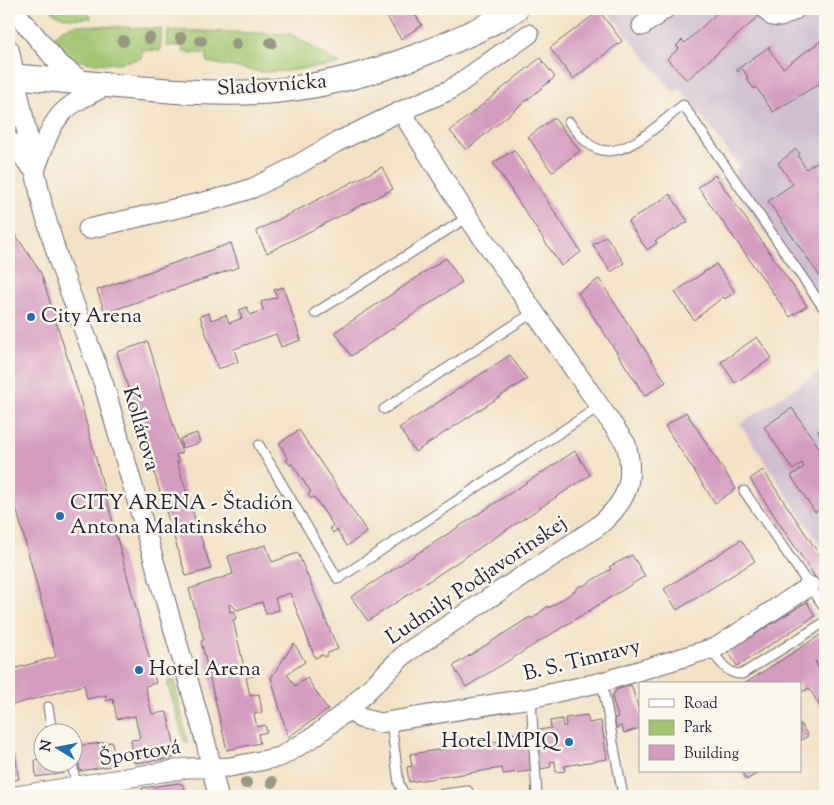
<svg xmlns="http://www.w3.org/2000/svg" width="834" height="805" font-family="'Sorts Mill Goudy',serif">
<rect width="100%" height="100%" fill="#fbf7ec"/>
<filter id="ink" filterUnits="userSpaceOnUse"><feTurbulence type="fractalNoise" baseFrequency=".02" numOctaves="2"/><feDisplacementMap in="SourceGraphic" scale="10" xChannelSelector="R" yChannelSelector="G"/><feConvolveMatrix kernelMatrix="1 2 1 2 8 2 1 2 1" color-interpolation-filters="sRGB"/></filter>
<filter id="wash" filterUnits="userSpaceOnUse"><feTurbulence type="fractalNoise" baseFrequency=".0096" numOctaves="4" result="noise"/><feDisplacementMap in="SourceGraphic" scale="20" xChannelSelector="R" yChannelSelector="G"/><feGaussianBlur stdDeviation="1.12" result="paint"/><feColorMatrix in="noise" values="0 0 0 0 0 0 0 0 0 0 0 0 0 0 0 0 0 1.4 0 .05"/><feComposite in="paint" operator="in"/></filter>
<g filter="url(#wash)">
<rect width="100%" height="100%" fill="#f3e2c6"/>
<path fill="#cfbed0" d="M606,9H825V321L731,182L739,166L680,88L673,92Z
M825,368V552L740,424Z"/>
<path fill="#a0c670" stroke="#617456" d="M51,9H85L92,18C79,18 58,21 51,9Z
M77,25L162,29L160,51L142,50L141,58C112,67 71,67 49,43L62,29Z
M168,30L291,34L340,64L287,71L261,72L207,62V54L183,52V46H167Z
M174,679L188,744L184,741L168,685V682Z"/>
<g id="blocks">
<path fill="#d49cc1" d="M399,9H411L422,25L401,39L387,17Z
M721,9H752L759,16L687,80L667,59L679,48L676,46L682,40L685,43Z
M599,11L622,41L573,79L550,48Z
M825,38V80L773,112L756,87L754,89L746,78L748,77L742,68L738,72L736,70L770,46L769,49L783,68Z
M540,58L555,77L466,150L450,131Z
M554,118L580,151L552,172L528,137Z
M796,149L800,154L798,156L806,169L817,162L825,173V284L768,201L793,184L778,163Z
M514,150L581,252L561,266L493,163Z
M382,167L393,189L267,253L256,231Z
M715,175L807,306L790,317L698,187Z
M670,194L688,222L655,241L657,243L647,250L628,222Z
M9,225L41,273L78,392L156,683L145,686L152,714L167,712L176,752L173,758L134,763L131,740L140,739L135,716L117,719L113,699L106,701V695L87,699L84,685L9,706V670L56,657L9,481Z
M606,236L624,263L611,272L593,245Z
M231,243L239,267L105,313L97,290Z
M446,258L462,282L351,356L335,332Z
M716,264L735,292L725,299L723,297L694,320L675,292Z
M599,279L666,382L645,396L578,293Z
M283,287L301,340L281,347L276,334L234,349L238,362L218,369L200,316L209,313L211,320L226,315L229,323L242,318L239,310L247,307L250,315L263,310L261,302L277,297L274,290Z
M757,337L772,358L735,383L721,362Z
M148,342L182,453L176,455L179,462H177L211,569L186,576L117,352Z
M510,355L527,379L415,452L399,428Z
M792,408L820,449L825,445V461L823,462L825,465V505L815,512L791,476L804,467L802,463L793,470L764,427Z
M686,412L736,489L715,503L665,426Z
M825,426V443L818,431Z
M299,430L367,532L347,546L337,530L333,533L330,528L333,525L314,497L311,499L308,494L311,492L292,464L290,465L286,460L288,459L279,443Z
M197,433L200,443L182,448L180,439Z
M575,451L590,475L368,621L351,597Z
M763,470L825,563V592L750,479Z
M741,540L755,561L677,610L664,589Z
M266,545L272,562L298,553L338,649L328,653L326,657L322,655L315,658L290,593L275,598L279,610L266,614L262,602L237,610L231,604L229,605L230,612L234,611L236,619L233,620L245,671L254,669L255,676L246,677L250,696L259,694L262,712L254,714L257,727L265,725L267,732L258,734L260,743L227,750L201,641L204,640L189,589L233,574L228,556Z
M632,555L645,576L466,687L453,666L530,617L532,619L548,606L549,608L576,590V588L582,585L583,586L611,569L609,567Z
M807,602L815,616L737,666L728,651Z
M825,632V678L815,661L825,680V715L809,688L800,693V684H744Z
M294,643L305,662L287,674L295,686L307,678L328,710L288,737L271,678Z
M631,685L640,713V728L624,733L621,726L616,728L614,718L618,717L612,697L616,690Z
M587,715L589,723L601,721L607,759L564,766L565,771L556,772L555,761L550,762L551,767L530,771L503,774L502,768L409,782L407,767L412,766L410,754L500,741V736L551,728L550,721L562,719L563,727L566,726L565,718Z
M800,723L808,736L800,741Z
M112,742L116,765L80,771L76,746Z
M15,755L19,779L9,781V756Z
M42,759V762H62L64,773L36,777L35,760Z
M742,771H762L746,780Z
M179,783L184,786L186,796H144L142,788Z"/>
</g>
</g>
<g filter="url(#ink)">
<use href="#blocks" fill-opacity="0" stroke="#6b656c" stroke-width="1"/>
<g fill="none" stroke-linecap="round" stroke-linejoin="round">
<defs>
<path id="service" d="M569,122C578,132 587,147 601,150C628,157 662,121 683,105L825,310
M315,313L468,217
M384,409L534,312
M259,445L338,579L600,406
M744,491L825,608
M710,649C719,660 727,675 742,674L825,622
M602,682L623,796
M531,698L537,796
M48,707L52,732
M391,722L399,784L403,792L409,796
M72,762L76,787
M429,796L468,791"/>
<path id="minor" d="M13,9L58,63L83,82
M766,9L772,16L781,17L796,9
M642,26L665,9
M9,49L43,208L60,265L104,385L206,743L218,796
M401,111L450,90L529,34
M9,140L32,168
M35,171C54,116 55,110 109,85
M350,708L360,718L380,723L531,698L602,682L717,647L810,586
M16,796L187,768L230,767L280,757L315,736L350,708L406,653L597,527C626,503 636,482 626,444L468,217L401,111L335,143L294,167L253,188L225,197L88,229"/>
<path id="tertiary" d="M9,76C96,82 186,98 274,91C325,86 373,73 420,55C453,42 486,28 516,9"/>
</defs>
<use href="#service" stroke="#6b656c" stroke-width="11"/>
<use href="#minor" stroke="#6b656c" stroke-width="21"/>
<use href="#tertiary" stroke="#6b656c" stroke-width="26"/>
<use href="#service" stroke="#fff" stroke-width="9"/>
<use href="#minor" stroke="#fff" stroke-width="19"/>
<use href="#tertiary" stroke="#fff" stroke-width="24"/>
</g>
<g fill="#989884">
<circle cx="149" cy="38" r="6"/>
<circle cx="181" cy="38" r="6"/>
<circle cx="123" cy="41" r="6"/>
<circle cx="201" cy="41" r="6"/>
<circle cx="271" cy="43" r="6"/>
<circle cx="236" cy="44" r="6"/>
<circle cx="272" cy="782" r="6"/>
<circle cx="246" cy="783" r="6"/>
</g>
</g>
<g fill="#1f6fb2" stroke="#fbf7ec" stroke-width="2">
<circle cx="31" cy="317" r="5"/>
<circle cx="60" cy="516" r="5"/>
<circle cx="139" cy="670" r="5"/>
<circle cx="569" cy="742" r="5"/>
</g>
<g text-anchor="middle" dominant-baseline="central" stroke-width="5" stroke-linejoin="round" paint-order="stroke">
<g font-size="21" fill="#22223b" stroke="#fbf7ec">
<text transform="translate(272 86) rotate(-4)">Sladovnícka</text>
<text transform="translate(140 429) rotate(74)">Kollárova</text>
<text transform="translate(477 581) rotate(-34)">Ľudmily Podjavorinskej</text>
<text transform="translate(582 661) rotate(-14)">B. S. Timravy</text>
<text transform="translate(140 754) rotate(-9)">Športová</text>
</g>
<g font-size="21" fill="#22223b" stroke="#fbf7ec" text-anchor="start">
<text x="41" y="317">City Arena</text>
<text x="70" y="504">CITY ARENA - Štadión<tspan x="70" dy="24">Antona Malatinského</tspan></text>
<text x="149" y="670">Hotel Arena</text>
<text x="559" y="742" text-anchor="end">Hotel IMPIQ</text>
</g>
</g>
<rect width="834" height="805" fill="none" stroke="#fbf7ec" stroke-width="30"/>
<rect x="639" y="682" width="162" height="90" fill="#fbf7ec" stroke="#a4a2a5"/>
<rect x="649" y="699" width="25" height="8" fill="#ffffff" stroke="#a4a2a5"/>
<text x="684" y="708" font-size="15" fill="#22223b">Road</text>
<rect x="649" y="720" width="25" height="15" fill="#a0c670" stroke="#a4a2a5"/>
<text x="684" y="732" font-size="15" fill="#22223b">Park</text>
<rect x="649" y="745" width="25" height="15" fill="#d49cc1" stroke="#a4a2a5"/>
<text x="684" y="758" font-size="15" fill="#22223b">Building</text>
<g transform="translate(58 748) rotate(280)"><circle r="24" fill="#fbf7ec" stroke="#a4a2a5"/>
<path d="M0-4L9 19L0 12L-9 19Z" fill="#1f6fb2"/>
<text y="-8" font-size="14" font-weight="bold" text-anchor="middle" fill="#22223b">N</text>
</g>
</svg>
